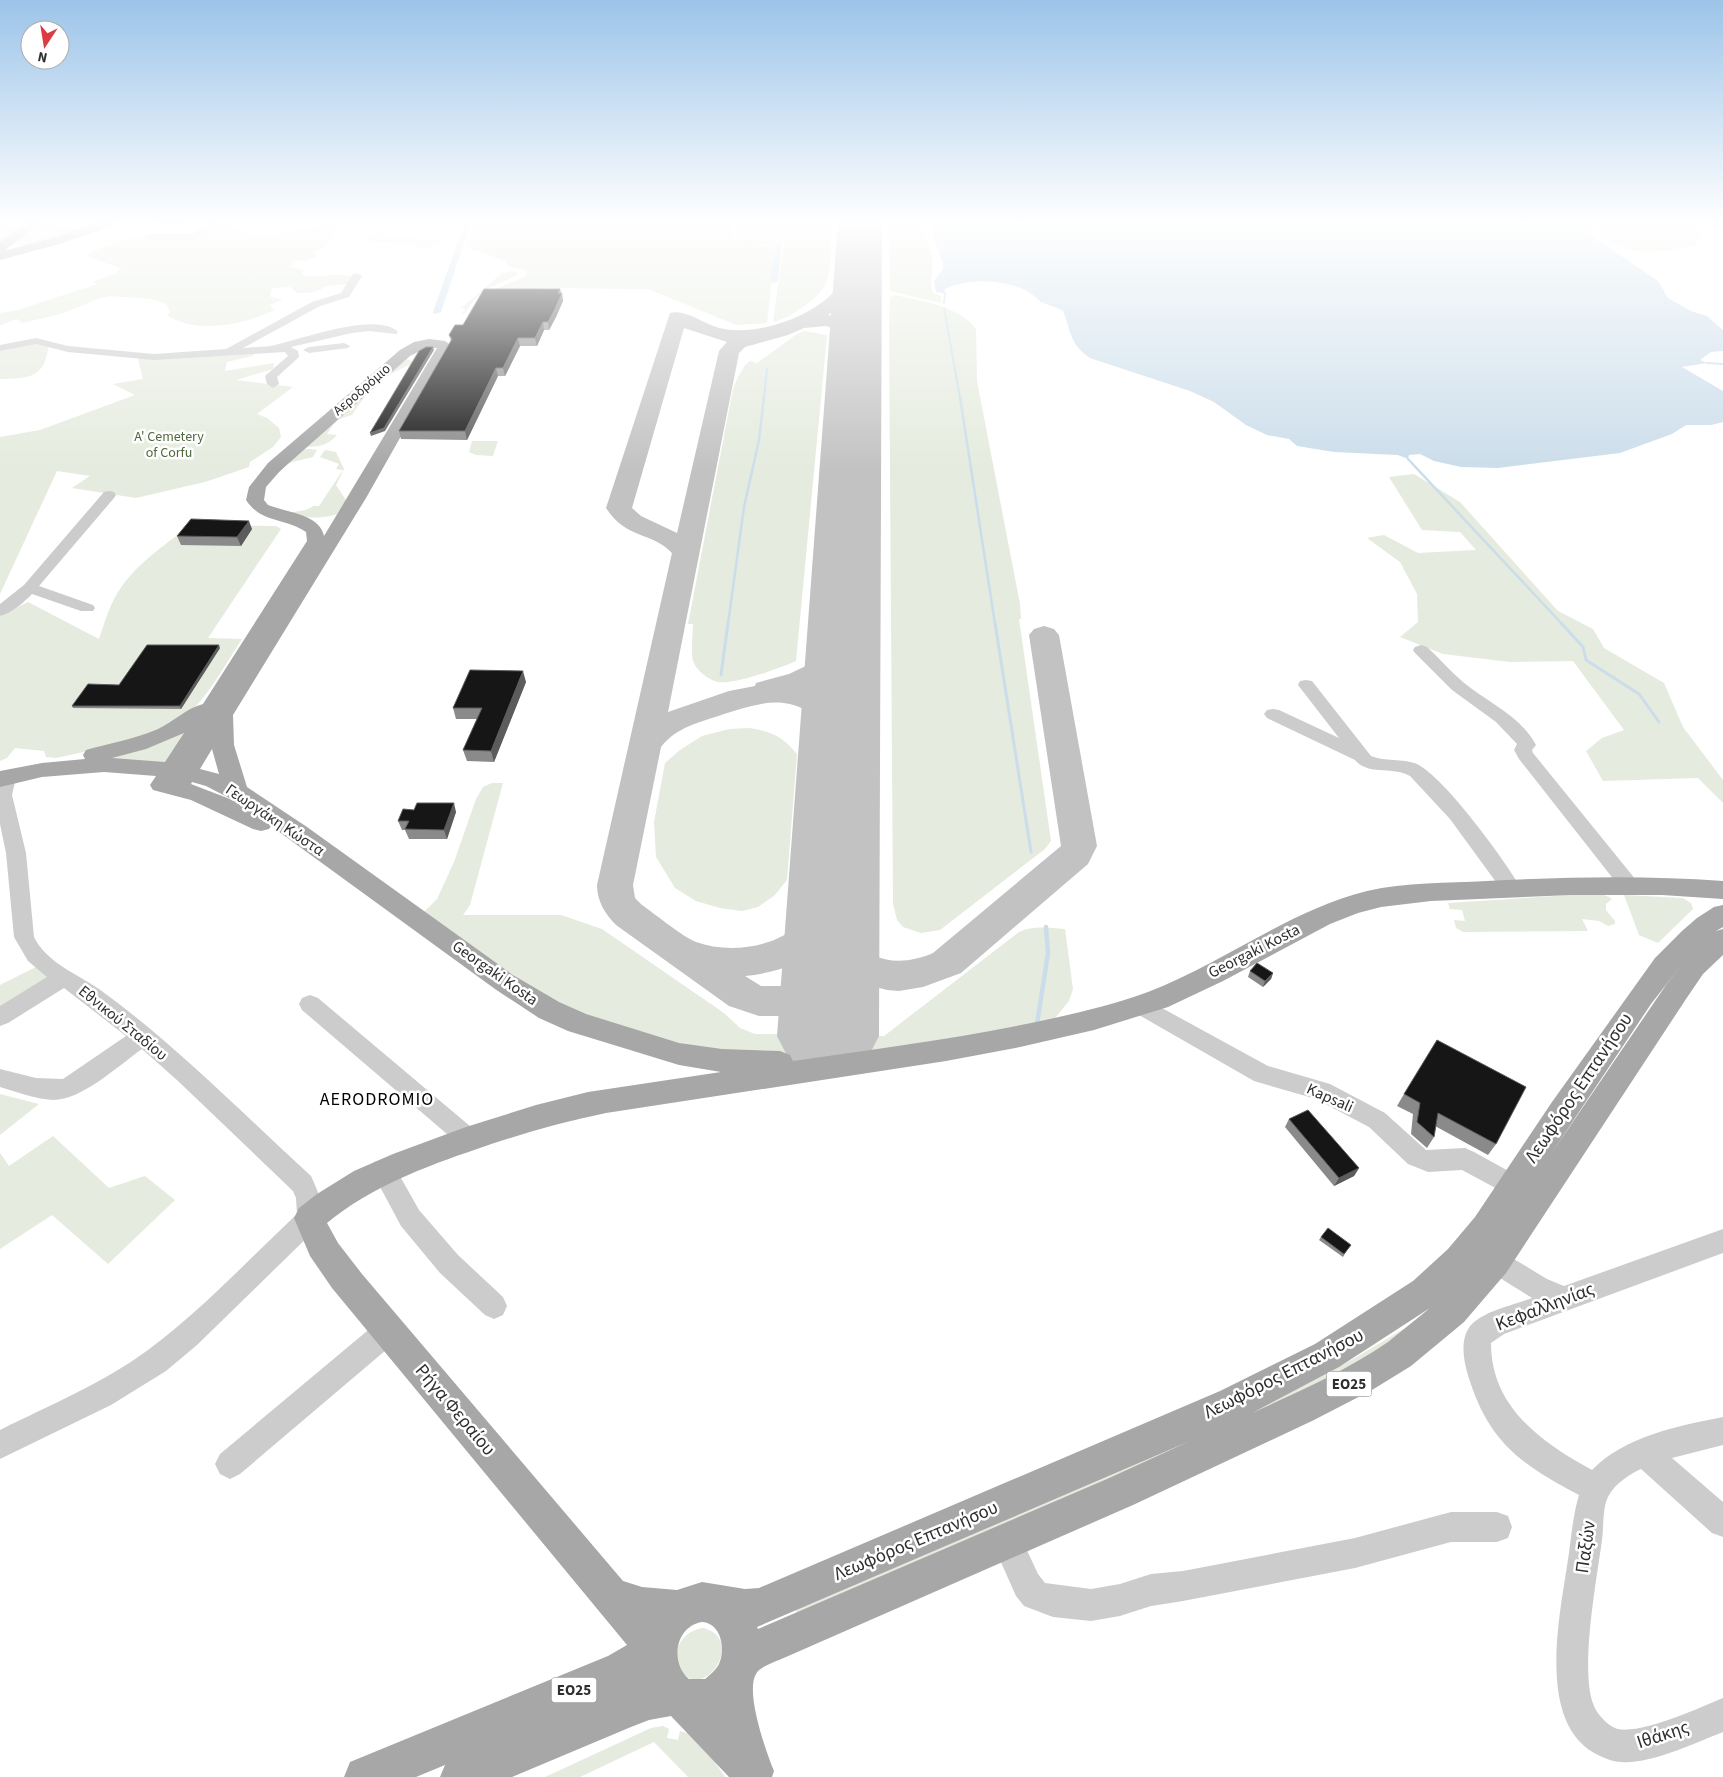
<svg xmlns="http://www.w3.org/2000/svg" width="1723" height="1777" font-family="'Source Sans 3',sans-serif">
<rect width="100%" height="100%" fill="#fff"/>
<path fill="#e5ebde" d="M0,222H32L0,246Z
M38,222C49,222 60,226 70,226C82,225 93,222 106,222L31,247L12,243Z
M219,222H233L231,228C240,228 247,235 256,234C273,234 290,231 307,228C318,226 326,222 337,222L329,244L314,253L317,257L306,261L292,260L293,264L289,266L303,270L301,274C317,280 336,271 352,277L348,284L326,286L320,290L308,293H297L291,287L272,288L270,297L283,299L270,305L274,310C244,325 198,334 168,316L170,311L166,304L152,299L111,296L100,298L61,314L22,323L17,319L0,325V313L18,310L97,284L93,282L114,274L121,268L88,257L87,254L131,237L196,239Z
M390,222H402L399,227L389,228L382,237L441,240L442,242L429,248L417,247L416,244L373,242L368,240Z
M476,222H733L732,240L776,244L767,323L736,325L648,289L542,288L532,290H493L524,277L528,271L507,266L506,261L467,248Z
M741,222H832C831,236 831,270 827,281C822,296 788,320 773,322L784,242L741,239L738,236Z
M889,222H922C924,234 930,245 932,257C933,268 930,283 932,292L941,296V303L890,291Z
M1585,222H1693L1701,237L1695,245C1668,251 1640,257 1614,244C1604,239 1598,228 1587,228L1584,223Z
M510,271L518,273L517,275C489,290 484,284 465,313L461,314L466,309L461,308L501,274Z
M895,295C923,302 958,305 976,329L977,381L1020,604L1021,619H1019L1051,841L1045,849L940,930L921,933L903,927L897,920L893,904L889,326L890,298Z
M804,331L827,335L796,661C780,668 734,685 718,682C709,680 697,671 694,663C690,656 693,633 693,624H688L733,389L738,377L745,365L750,361L757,363L797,334Z
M49,343C45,379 30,378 0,379V348L10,345Z
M258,351L252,356L227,362L225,371L274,363L273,369L236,380L293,387L257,414L267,418L279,428L281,437L273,447L250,462L249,467L205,482L136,498L72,488L90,476L57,471L0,594V437L40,430L135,395L113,384L143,379L138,359Z
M404,358L416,363C386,372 368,390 352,415L336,420L327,434L337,435C327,446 320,446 306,447Z
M472,441H498L493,456L476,455L469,452Z
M310,449L317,450L313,457L288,463L280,472H274L257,496L265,506L289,514C297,510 306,512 313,506H319L343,470L336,469L339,464L320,457L325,450L336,452L344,469L336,485L346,500L337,514C318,522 267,516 255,498C260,485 284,454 298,450C302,449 306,449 310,449Z
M1414,474L1460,502L1558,611L1593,629L1604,648L1664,683L1683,727L1723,780V803L1698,778L1603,781L1586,751L1602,738L1624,730L1573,661L1510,662L1443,654L1400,637L1418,622L1417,594L1400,562L1367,538L1384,535L1418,553L1476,550L1460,532L1422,530L1389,477Z
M192,525L276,526L281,529L208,638L242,639C227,661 213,689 194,708C165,738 96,749 56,758L46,757L44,751L15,748L7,758L0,761V616L28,602L99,639C105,621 111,601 122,586C139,562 168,542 192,525Z
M194,722L168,764L94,759Z
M750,728C772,732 782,736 797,754L787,880L775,895L758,907L742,911L720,908L696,901L675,888L656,857L654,822L665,763L680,750L702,736L729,729Z
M492,783H503L470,905L463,915H561L602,929L724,1013L740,1028L755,1034L884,1036L1019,932C1034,925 1049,928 1065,929L1073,989L1069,1001L1051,1023L893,1051L773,1057L714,1054L570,1011L553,1003L424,912L437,899L454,862L476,799L483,787Z
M1570,895C1582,895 1603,891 1612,899L1606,904V910L1615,921V924L1608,926L1599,921L1582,919L1588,931L1463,932L1456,928L1454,920L1465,921L1462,910L1450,909L1448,903Z
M1624,895L1683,898L1691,903L1693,909L1658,943L1639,935Z
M40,965L60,978L0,1013V985Z
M0,1094L39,1104L0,1135Z
M53,1136L109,1188L145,1176L175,1200L108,1264L52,1215L0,1249V1153L9,1166Z
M1430,1313L1340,1376L798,1618L795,1607L1304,1385L1355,1358Z
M703,1628C747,1638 704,1704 681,1670C669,1651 683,1631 703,1628Z
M663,1726L669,1729L667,1738L678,1740L680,1731L697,1736L725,1777H688L654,1742L580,1777H545L651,1728Z"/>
<path fill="#cbddea" d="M933,222H1585L1584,224L1592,236L1658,281L1668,298L1691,311L1707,316L1723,330V351L1711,352L1700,360L1707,363L1682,367L1723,391V422L1711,425H1686L1672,434L1620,453L1498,468L1461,467L1434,461L1420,454L1409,455L1408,459L1398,455L1334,452L1297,446L1289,439L1267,435L1246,425L1214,402L1190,391L1090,358C1070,345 1071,331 1063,311C1056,307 1048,305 1041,302C1036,298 1032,293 1025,290C1003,280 967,278 945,289L944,293L936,292L934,281L943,269V264L933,235Z"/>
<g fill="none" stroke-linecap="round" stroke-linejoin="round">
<path stroke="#cbddea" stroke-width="2" d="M738,222L736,240L779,243
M943,292L945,293L944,303
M944,308L960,398
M1707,363L1723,364
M764,398L767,369"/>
<path stroke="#cbddea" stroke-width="2.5" d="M960,397L995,624
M1408,459L1562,624
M728,624L744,507L759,440L764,397"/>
<path stroke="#cbddea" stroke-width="3" d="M995,623L1031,852
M1561,623L1583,647L1586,660L1639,694L1659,722
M721,675L728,623"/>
<path stroke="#cbddea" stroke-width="4.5" d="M1037,1024L1048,953L1046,927"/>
<path fill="#cbddea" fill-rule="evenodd" d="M465,222H471L441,312L434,314L433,312Z
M779,241L782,243L778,281L774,283L770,281L776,243Z"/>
<path fill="#c2c2c2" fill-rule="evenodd" d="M859,258L866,260L868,264C862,287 848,302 828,315L846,318L859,324L866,340L863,344L856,346L849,344L843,331L826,326L804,328L788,335L745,347L739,353L668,712L729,691L755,686L756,683L789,674L810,664L825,651L833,640L843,637L853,640L858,646C845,668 829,680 805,689C832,695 847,710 856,736L851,743L840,746L829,743C820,731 819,718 805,710C779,695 750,706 724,714C701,722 676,727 661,747L633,885L635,898L642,905C655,914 683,937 696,942C729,954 777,948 801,922C811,910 814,894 821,881L834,877L847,881L852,890L847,907C853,918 851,933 856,940C874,966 908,964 933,953L1061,846L1029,635L1034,629L1044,626L1054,629L1059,635L1097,846L1088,864L961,973L923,987L899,991L887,990L861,983L837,968L827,958L821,947C800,966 772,973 745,976L761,986H785L799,990L805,1001L799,1012L785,1016H759L729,1006L616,925C605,914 597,901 597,885L672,553C651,531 627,540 606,508L670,313C685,309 701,322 716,327C755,339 817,316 841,284C846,277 847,267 852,260ZM684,328L727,342L719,351L677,533L641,516L632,508Z"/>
<path fill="#c2c2c2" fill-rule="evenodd" d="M838,222H882L879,1036L864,1065L828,1077L792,1065L777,1036Z"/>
<path fill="#ccc" fill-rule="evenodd" d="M150,222H189C181,227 158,227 150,222Z
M204,222H215L217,224L194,240H148L143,237L148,234H192L206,224Z
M1713,222L1723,223V229L1713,226Z
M357,273L362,276L349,297L320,306L243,348C252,347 262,347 270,346C297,341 376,310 398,332L396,334L369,331L352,333L291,347L298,351L299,357L277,377L279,384L273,388L267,384L265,376L288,356L285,352L154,360L68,352L36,344L0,351V345L36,338L68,346L154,354L226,349L312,302L341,293L353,274Z
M344,343L350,346L348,348L309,353L303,350L309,347Z
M109,491L114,492L116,495L114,498L39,586L93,605L95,608L93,611H81L32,594C23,603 12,613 0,616V604L24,585L104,492Z
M1421,645L1427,647C1439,658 1450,671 1463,682C1487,702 1521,716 1536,745L1532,750L1533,753L1636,880L1639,885L1636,890L1629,892L1622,890L1519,759L1514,750L1517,744L1496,722L1452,690L1415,653L1413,650L1415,647Z
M1306,680L1312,681L1371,756C1385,762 1402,758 1417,764C1445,778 1504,859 1521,888L1518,893L1511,895L1504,893L1450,819L1410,776C1394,766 1368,776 1355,760L1267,718L1264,714L1267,710L1273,709L1279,710L1339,738L1298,685L1300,681Z
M7,772L13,774L16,778L12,795L26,853L34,937C46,962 77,974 99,989C175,1044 241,1112 311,1176C318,1192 327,1209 319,1226L197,1345L166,1371L111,1405L0,1459V1430C50,1405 103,1383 148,1350C202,1310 248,1260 297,1214L296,1198L293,1191L178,1081L142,1049C118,1066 82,1100 53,1100C35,1099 17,1092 0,1087V1069L36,1078L63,1079L126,1036L64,988L8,1023L0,1026V1006L47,977L28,961L14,937L6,853L0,824V775Z
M310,995L318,998L477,1132L481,1139L477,1146L469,1149L461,1146L302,1010L299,1004L302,998Z
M1140,996L1268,1066L1330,1084L1385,1113L1426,1150L1465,1148L1474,1152L1523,1179L1526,1187L1523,1195L1514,1198L1462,1170L1428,1172L1408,1164L1369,1127L1316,1099L1254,1081L1132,1011L1129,1005L1132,999Z
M383,1159L392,1162L419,1210L458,1255L503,1297L507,1306L503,1315L494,1319L485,1315L440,1273L401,1226L371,1170L374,1162Z
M1723,1229V1253L1504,1334L1491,1343C1491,1407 1541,1442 1592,1470C1625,1436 1678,1426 1723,1417V1445L1672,1458L1723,1502V1537L1712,1533L1641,1469C1630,1474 1616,1483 1609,1495C1602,1507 1604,1526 1602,1540C1597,1578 1579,1672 1594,1706C1597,1714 1609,1727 1618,1729C1642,1734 1699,1708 1723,1698V1732C1697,1742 1649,1765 1621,1762C1614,1762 1607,1759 1600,1756C1536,1728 1559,1619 1567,1566C1571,1543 1572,1518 1579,1495C1518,1463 1487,1440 1467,1372C1463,1357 1460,1336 1472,1324C1486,1310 1514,1305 1532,1298L1476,1263L1472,1255L1476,1247L1485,1243L1494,1247L1547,1279L1564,1286Z
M389,1317L399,1321L402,1330L399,1339L240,1474L230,1479L220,1474L215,1464L220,1454L379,1321Z
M1451,1512H1497L1508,1516L1512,1527L1508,1538L1497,1542H1451L1355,1568L1183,1601L1151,1606L1120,1616L1091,1621L1053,1617L1024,1606L1016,1596L992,1542L996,1531L1007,1527L1018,1531L1038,1574L1045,1583L1091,1589L1120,1584L1151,1574L1183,1571L1355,1538Z"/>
<path fill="#a7a7a7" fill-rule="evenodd" d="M27,222H41L4,251L0,252V242Z
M98,222H116L114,225L63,243L0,260V252L55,237Z
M429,339L445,341L452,346L366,498L233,715L234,745L247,787L307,827L513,975L559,1002L586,1014L679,1043L722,1049L780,1051L790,1055L793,1061C874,1049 956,1039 1036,1022C1074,1014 1112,1005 1148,992C1223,963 1288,911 1367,891C1406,882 1447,883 1487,881C1566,877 1644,875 1723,881V899L1662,895H1571L1431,901L1381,907L1358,913L1330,924L1223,981L1168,1007L1094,1030L1020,1047L946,1061L606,1113C562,1122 520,1134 477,1149C424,1167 371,1187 327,1223L338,1243L362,1274L623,1581L642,1587L677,1590L702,1582L745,1589L759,1588L1220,1391L1315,1344L1413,1281L1448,1249L1475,1217L1552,1102L1655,958L1682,931L1697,918L1714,907L1723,905V927L1716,931L1723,929V955L1703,974L1686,999L1506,1273L1464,1322L1411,1366L1372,1390L1314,1420L1133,1505L786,1657C778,1661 760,1666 756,1674C745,1692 766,1752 774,1771L772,1777H729L671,1716L649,1720L631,1727L512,1777H440L445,1765L416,1777H344L350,1762L608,1656L627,1645L332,1288L310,1256L294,1218L299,1208L317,1194L354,1171L393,1154L466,1127L536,1105L588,1092L721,1072L679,1065L568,1031L539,1018L495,989L271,826L269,829L261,831L253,829L191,800L153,790L150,785L156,776L104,772L42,777L0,787V771L42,763L85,759L83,755L86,750C110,743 135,739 158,729C173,722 187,708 203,704L307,541L306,532C284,517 262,524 246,500L249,487L268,463L400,350L414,342ZM426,348H437L324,536C320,514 285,512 268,505L264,500L266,487L280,471L410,356ZM184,733L165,762L112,758L146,749ZM212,749L219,774L200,769ZM192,782L206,786L235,801L191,784ZM1682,964L1666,985L1551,1154L1651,1004ZM1430,1308C1416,1319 1402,1331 1388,1342C1346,1371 1298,1392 1252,1413L1339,1367ZM1190,1441L1107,1479L758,1629L757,1627ZM702,1622C721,1623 726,1649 719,1664C716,1670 710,1675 705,1679H689C669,1662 676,1626 702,1622Z"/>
</g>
<path fill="#8a8a8a" d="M560,289L563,301L556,317L549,330H544L537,346H520L505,376H498L467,440L401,439L399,431L451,341L449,335L463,325Z
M252,529L241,546L181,545L177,536Z
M220,648L181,709L73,708L72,706L119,685Z
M526,682L494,762L467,761L463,750L477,719H456L453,708Z
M456,812L447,839H409L405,830H402L398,821Z
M1250,971L1273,973L1271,979L1263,987L1248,977Z
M1404,1094L1496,1144L1488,1155L1435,1126L1434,1137L1427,1148L1411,1134L1413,1114L1397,1106Z
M1289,1119L1359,1168L1354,1176L1334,1186L1285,1127Z
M1321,1237L1349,1247L1343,1257L1319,1240Z"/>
<path fill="#5c5c5c" d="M560,289L561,296L562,293L563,301L556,317L549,330L548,322L558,293Z
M543,322L544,330L537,346L535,338Z
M518,338L520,346L505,376L503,368Z
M433,347L434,350L385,431L371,436L370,433Z
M496,368L498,376L467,440L465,431Z
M249,521L252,529L241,546L237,537Z
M219,645L220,648L181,709L180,706Z
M523,671L526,682L494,762L491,751Z
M454,803L456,812L447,839L444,830Z
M1273,973L1271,979L1263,987L1265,981Z
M1359,1168L1354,1176L1334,1186L1339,1178Z"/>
<path fill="#161616" stroke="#5c5c5c" d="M484,289H560L558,293H562L555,309L548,322H543L535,338H518L503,368H496L465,431H399L452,339L449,335L455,325H463Z
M426,347H433L384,428L370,433L419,351Z
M191,519L249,521L237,537L177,536Z
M147,645H219L180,706H72L88,684L119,685Z
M470,670L523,671L491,751L463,750L482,708H453Z
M417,803H454L444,830L405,829L409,821H398L403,809L414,810Z
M1257,963L1273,973L1265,981L1250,971Z
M1437,1040L1526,1087L1496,1144L1438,1113L1434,1137L1417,1122L1420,1103L1404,1094Z
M1308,1110L1359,1168L1339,1178L1289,1119Z
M1328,1228L1351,1245L1344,1254L1321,1237Z"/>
<linearGradient id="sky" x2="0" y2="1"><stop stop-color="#9cc4e9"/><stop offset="0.47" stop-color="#fff"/><stop offset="1" stop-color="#fff" stop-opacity="0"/></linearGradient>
<rect width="1723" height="471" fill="url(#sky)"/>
<g text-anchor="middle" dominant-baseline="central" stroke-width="5" stroke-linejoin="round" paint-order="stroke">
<g font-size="14" fill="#2f2f2f" stroke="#fff">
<text transform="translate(362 390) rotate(-41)">Αεροδρόμιο</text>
</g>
<g font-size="14" fill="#51693f" stroke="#fff">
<text x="169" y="437">A' Cemetery<tspan x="169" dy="16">of Corfu</tspan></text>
</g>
<g fill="#fff" stroke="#6d6d6d" stroke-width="1">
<rect x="1326.5" y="1371.5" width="45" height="25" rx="4"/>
<rect x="551.5" y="1677.5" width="45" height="25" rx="4"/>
</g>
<g font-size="15" font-weight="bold" fill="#2f2f2f">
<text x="1349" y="1384">ΕΟ25</text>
<text x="574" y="1690">ΕΟ25</text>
</g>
<g font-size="16" fill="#2f2f2f" stroke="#fff">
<text transform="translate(275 820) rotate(34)">Γεωργάκη Κώστα</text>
<text transform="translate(1254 951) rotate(-27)">Georgaki Kosta</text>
<text transform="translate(495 973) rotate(35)">Georgaki Kosta</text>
<text transform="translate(123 1023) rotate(39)">Εθνικού Σταδίου</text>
<text transform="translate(1330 1098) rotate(24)">Kapsali</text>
</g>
<g font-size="18" letter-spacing="1" fill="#000" stroke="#fff">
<text x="377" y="1099">AERODROMIO</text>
</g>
<g font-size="19" fill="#2f2f2f" stroke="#fff">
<text transform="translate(1579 1088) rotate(-56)">Λεωφόρος Επτανήσου</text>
<text transform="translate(1545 1307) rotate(-21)">Κεφαλληνίας</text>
<text transform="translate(1284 1374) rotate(-27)">Λεωφόρος Επτανήσου</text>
<text transform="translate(455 1410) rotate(50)">Ρήγα Φεραίου</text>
<text transform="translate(916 1541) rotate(-23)">Λεωφόρος Επτανήσου</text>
<text transform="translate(1586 1547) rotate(-82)">Παξών</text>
<text transform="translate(1663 1735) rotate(-18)">Ιθάκης</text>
</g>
</g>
<g transform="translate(45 45) rotate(192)"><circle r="24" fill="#ffffff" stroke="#acacac"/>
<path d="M0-4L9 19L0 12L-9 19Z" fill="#db3c42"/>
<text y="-8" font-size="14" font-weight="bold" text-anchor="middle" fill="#2f2f2f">N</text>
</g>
</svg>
